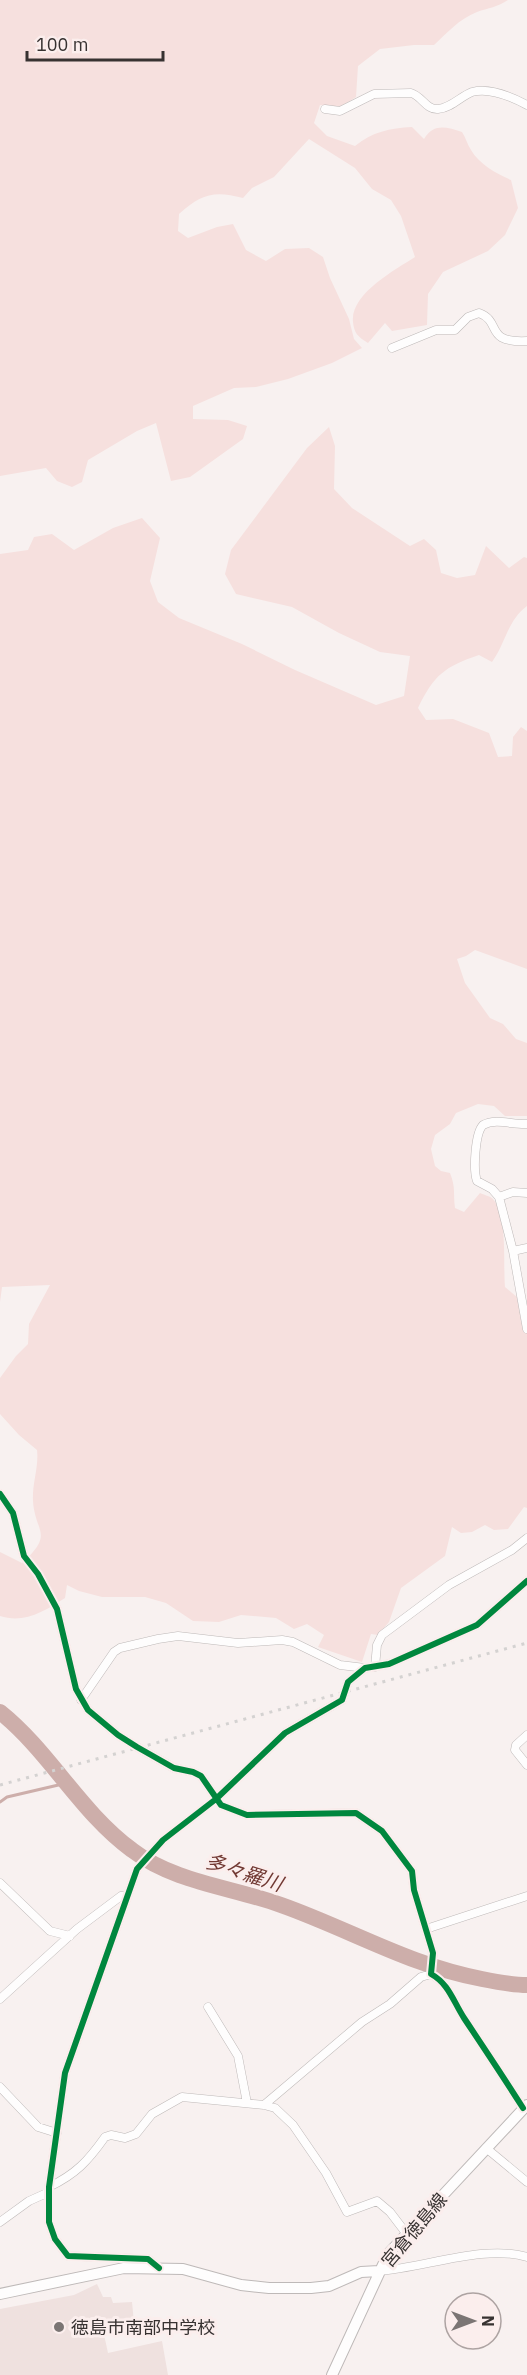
<svg xmlns="http://www.w3.org/2000/svg" width="527" height="2375" font-family="'IBM Plex Sans','Noto Sans JP',sans-serif">
<rect width="100%" height="100%" fill="#f8f1f0"/>
<path fill="#efe1df" d="M97,2284L103,2297H111L113,2303L132,2302L134,2323L103,2330L108,2353L162,2341L168,2375H0V2309L74,2295Z"/>
<path fill="#f6e0de" d="M0,0H508C498,7 488,8 477,12C459,19 447,33 434,45H414L380,49L358,66L356,97L339,108L320,105L314,123L327,136L355,146C372,132 390,128 412,127L424,139C434,123 446,127 462,132C466,138 467,144 471,150C479,164 497,174 511,180L518,208L505,235L488,251L443,272L428,294L427,325L392,331L385,323L368,343C358,337 354,333 353,322C350,294 395,270 415,257L401,216L391,200L372,189L355,168L309,139L274,177L252,188L243,198C214,190 201,194 179,214L178,231L188,238L217,227L233,224L246,250L266,261L285,249L309,248L323,257L330,278L349,319L354,339L362,348L332,363L288,379L256,387L234,388L193,406V419L228,420L247,426L243,439L190,477L171,481L156,423L137,431L88,460L82,482L72,487L57,481L46,468L0,476Z
M329,427L335,446L334,489L352,508L410,546L424,539L436,550L441,573L457,578L475,575L486,546L509,568L524,557L527,558V606C507,621 506,643 492,662L479,655C444,667 434,675 418,708L426,720L453,719L489,733L498,757L512,756L513,737L521,727L527,731V969L475,950L466,956L457,959L465,983L490,1018L503,1024L516,1039L527,1043V1116H505L494,1106L478,1104L456,1113L450,1124L435,1135L431,1149L435,1166L441,1171L450,1173C456,1188 453,1193 455,1208L464,1212L480,1193C484,1195 490,1196 493,1199C508,1217 503,1264 505,1287L518,1298L527,1335V1508L524,1507L508,1529L494,1530L485,1525L472,1532L461,1533L452,1527L445,1556L401,1588L389,1622L378,1635L371,1634L362,1662L318,1647L324,1635L307,1624L294,1629L276,1618L241,1615L219,1622L193,1621L166,1603L145,1597H102L79,1591L67,1585L65,1598C45,1611 24,1624 0,1616V1552L22,1563C55,1533 35,1533 33,1501C32,1483 39,1467 37,1450L19,1435L0,1414V1378L16,1356L28,1344L29,1324L50,1285L2,1287L0,1302V554L28,550L34,537L52,534L74,550L113,528L142,518L160,538L150,581L158,602L179,618L242,644L295,670L376,705L404,696L410,656L380,652L339,633L292,607L236,594L225,574L231,550L307,448Z"/>
<g fill="none" stroke-linecap="round" stroke-linejoin="round">
<path stroke="#cdaeaa" stroke-width="3" d="M0,1802L7,1797L67,1783"/>
<path stroke="#cdaeaa" stroke-width="16" d="M0,1712C50,1752 80,1812 132,1850C175,1883 232,1887 281,1905C349,1929 411,1966 482,1979C497,1982 512,1985 527,1985"/>
<defs>
<path id="street" d="M325,109L340,111L374,94L411,93C422,96 426,110 438,109C451,108 461,96 472,92C490,87 512,97 527,105
M392,348L436,330H455L468,317L479,313C503,322 483,343 527,341
M527,1124C513,1125 496,1118 483,1125C475,1133 473,1170 477,1181L492,1189L499,1197L513,1192L527,1193
M499,1197L513,1251
M527,1248L513,1251L527,1329
M0,1494L13,1513L24,1556L38,1574L57,1609L76,1689L88,1710L118,1735L137,1747L174,1768L193,1772L201,1776L221,1805L247,1815L356,1813L382,1831L412,1871L414,1890L433,1953L431,1974C449,1984 453,2001 464,2018C484,2048 504,2078 523,2108
M375,1667L377,1645L382,1635L449,1585L512,1550L527,1538
M81,1700L114,1652L120,1648L158,1639L178,1636L238,1643L282,1640L293,1642L340,1665L365,1668
M527,1735L516,1745L515,1750L527,1765
M0,1883L50,1931L70,1936
M426,1929L527,1896
M0,1999L77,1929L121,1896L127,1895
M208,2007L238,2056L247,2103
M0,2087L38,2127L57,2133
M264,2105L362,2022L390,2004L421,1977L431,1974
M486,2148L527,2182
M49,2187C76,2174 88,2161 105,2137L111,2135L125,2138L136,2134L152,2114L182,2097L264,2105L275,2108L293,2125L326,2173L347,2212L377,2201L390,2212L406,2233
M0,2222L29,2201L49,2192
M159,2268L148,2259L68,2256L55,2239L49,2222V2187L65,2073L137,1869L163,1840L216,1799L285,1733L342,1700L348,1682L365,1668L389,1664L477,1625L527,1581
M379,2271C424,2268 484,2244 527,2257"/>
<path id="secondary" d="M0,2294L124,2268L183,2269L241,2285L269,2288H311L329,2286L361,2272L379,2271
M332,2375L388,2254L527,2105"/>
</defs>
<use href="#street" stroke="#beb9b8" stroke-width="9"/>
<use href="#secondary" stroke="#beb9b8" stroke-width="12"/>
<use href="#street" stroke="#fefdfd" stroke-width="8"/>
<use href="#secondary" stroke="#fefdfd" stroke-width="10"/>
<path stroke="#d4d2d1" stroke-width="3" stroke-dasharray="3 6" stroke-linecap="butt" d="M0,1785L527,1643"/>
<defs>
<path id="cycleway" d="M0,1494L13,1513L24,1556L38,1574L57,1609L76,1689L88,1710L118,1735L137,1747L174,1768L193,1772L201,1776L221,1805L247,1815L356,1813L382,1831L412,1871L414,1890L433,1953L431,1974C449,1984 453,2001 464,2018C484,2048 504,2078 523,2108
M159,2268L148,2259L68,2256L55,2239L49,2222V2187L65,2073L137,1869L163,1840L216,1799L285,1733L342,1700L348,1682L365,1668L389,1664L477,1625L527,1581"/>
</defs>
<use href="#cycleway" stroke="#fbeeed" stroke-width="10"/>
<use href="#cycleway" stroke="#00873e" stroke-width="6"/>
</g>
<circle fill="#7b7574" stroke="#fbeeed" stroke-width="2" cx="59" cy="2327" r="6"/>
<g text-anchor="middle" dominant-baseline="central" stroke-width="6" stroke-linejoin="round" paint-order="stroke">
<g font-size="18" fill="#373231" stroke="#fbeeed">
<text transform="translate(414 2230) rotate(-50)">宮倉徳島線</text>
</g>
<g font-size="18" fill="#373231" stroke="#fbeeed" text-anchor="start">
<text x="71" y="2327">徳島市南部中学校</text>
</g>
<g font-size="20" font-style="italic" fill="#713933" stroke="#fbeeed">
<text transform="translate(244 1872) rotate(18)">多々羅川</text>
</g>
</g>
<g transform="translate(473 2321) rotate(90)"><circle r="28" fill="#fbeeed" stroke="#ada3a2" stroke-width="1.5"/>
<path d="M0-4.5L10 22L0 15L-10 22Z" fill="#7b7574"/>
<text y="-9" font-size="16" font-weight="bold" text-anchor="middle" fill="#373231">N</text>
</g>
<path d="M27 51v9h136v-9" fill="none" stroke="#373231" stroke-width="3"/>
<text x="36" y="51" font-size="18" fill="#373231" stroke="#fbeeed" stroke-width="4.5" paint-order="stroke">100 m</text>
</svg>
